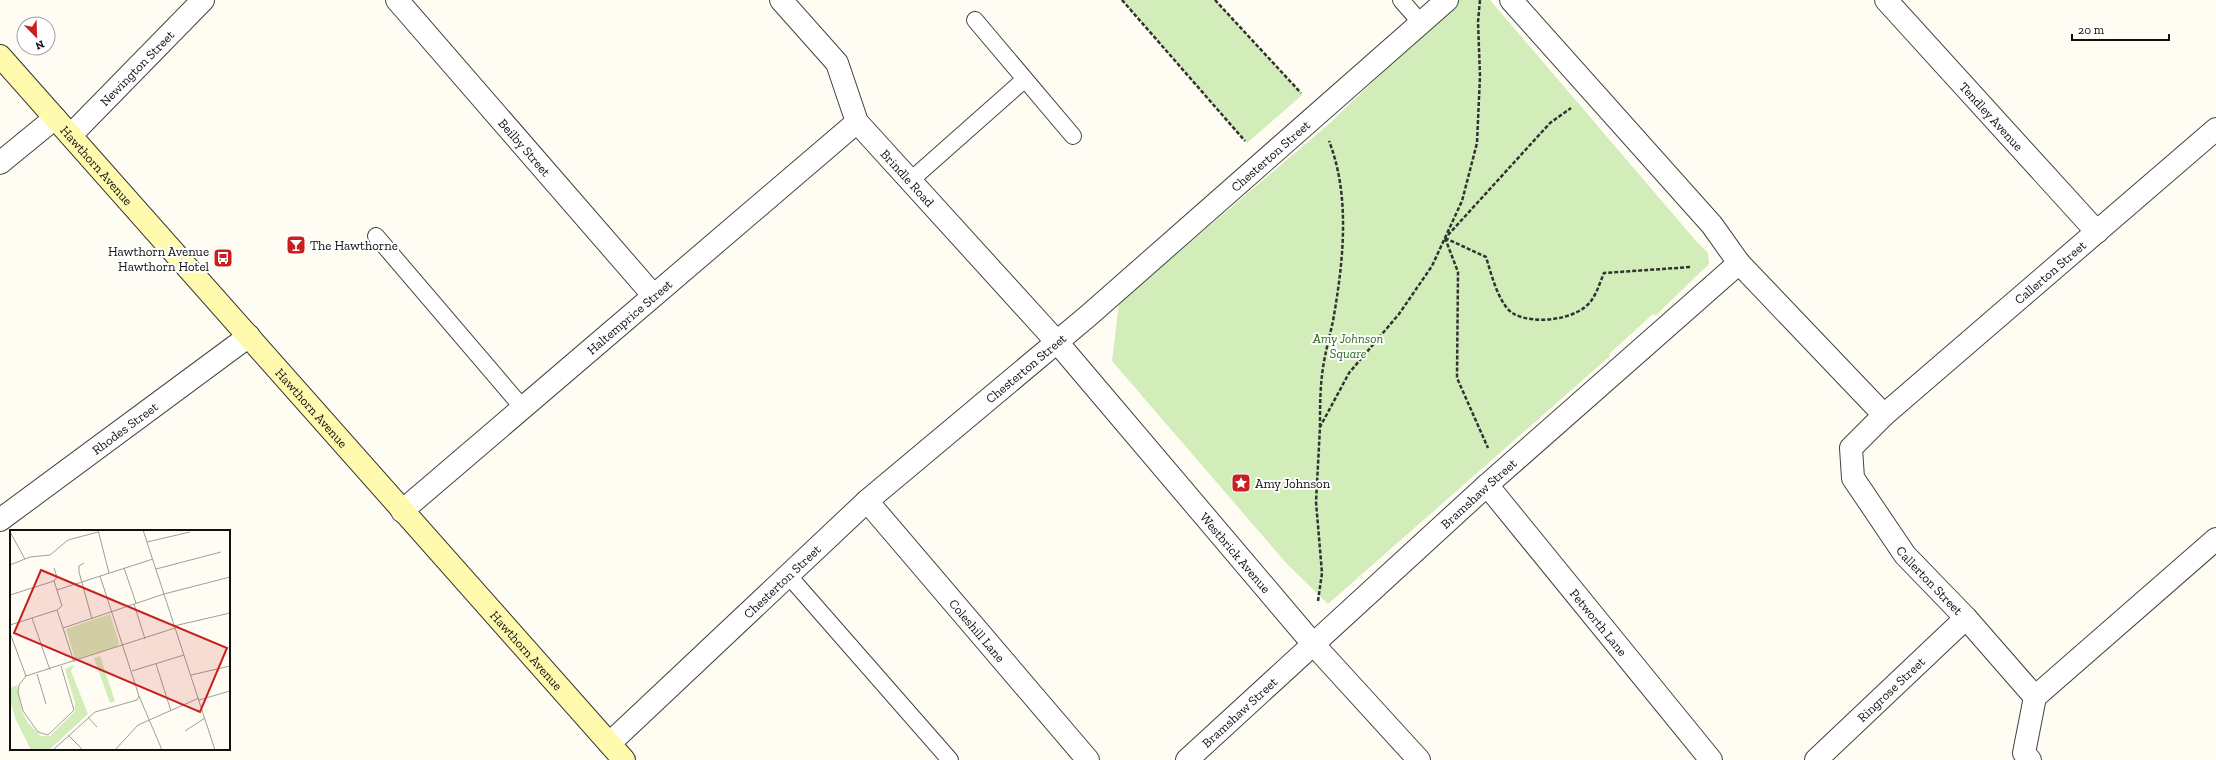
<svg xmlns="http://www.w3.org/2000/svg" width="2216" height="760" font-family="'Zilla Slab',serif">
<rect width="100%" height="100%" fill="#fffdf3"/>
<path fill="#d2edb9" d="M1122,0H1215L1302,95L1247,143Z
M1458,0H1490L1696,241L1708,253L1709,264L1655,316L1653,314L1609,354L1610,356L1328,604L1287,564L1112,361L1119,303L1330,123Z"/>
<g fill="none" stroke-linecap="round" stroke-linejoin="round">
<defs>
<path id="lane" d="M1401,0L1421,23
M975,20L1073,136
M911,180L1025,79
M376,236L522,407
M788,575L950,760"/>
<g id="street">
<path id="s1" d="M397,0L653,295"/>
<path id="s2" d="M781,0L837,63L857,122L1057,342L1314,645L1419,760"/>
<path id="s3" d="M1886,0L2097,232"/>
<path id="s4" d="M71,135L203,0"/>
<path d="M0,163L55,118"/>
<path id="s5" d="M1739,263L1884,415L1851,448L1853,478L1905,555L1966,618L2035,697"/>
<path id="s6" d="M1884,415L2216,129"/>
<path id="s7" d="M1487,485L1711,760"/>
<path id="s8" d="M867,501L1088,760"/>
<path id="s9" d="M402,511L857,122"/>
<path id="s10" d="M0,520L249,336"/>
<path id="s11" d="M610,743L867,501L1088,316L1447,0"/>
<path id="s12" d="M1187,760L1487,485L1739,263L1712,225L1511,0"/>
<path id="s13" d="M1816,760L1966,618"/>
<path d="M2030,760L2024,753L2035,697L2216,539"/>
</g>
<g id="secondary">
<path id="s14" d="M0,56L624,760"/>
</g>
</defs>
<use href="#lane" stroke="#434343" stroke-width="18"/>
<use href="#street" stroke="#434343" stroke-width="24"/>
<use href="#secondary" stroke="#323232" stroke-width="24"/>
<path stroke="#323232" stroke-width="2.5" stroke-dasharray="4 2" stroke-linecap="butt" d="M1122,0L1245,141
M1215,0L1301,93
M1448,235L1550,123L1571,108
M1445,238L1486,257C1491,273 1499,306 1514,314C1534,325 1577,320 1591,301C1597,293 1600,282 1604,273L1691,267
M1445,238L1458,272L1457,378L1488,448
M1320,427C1320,410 1320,392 1322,375C1324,357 1329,339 1333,321C1343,264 1351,197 1329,141
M1318,601L1322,573L1316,502L1320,427L1349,373L1399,314L1432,266L1462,201L1477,143L1480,76L1478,22L1480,0"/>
<use href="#lane" stroke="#fff" stroke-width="16"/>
<use href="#street" stroke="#fff" stroke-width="22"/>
<use href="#secondary" stroke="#fffaae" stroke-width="22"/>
</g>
<defs>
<symbol id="bar-square" viewBox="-11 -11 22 22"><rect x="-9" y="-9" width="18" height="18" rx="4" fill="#c91f1f" stroke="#fff"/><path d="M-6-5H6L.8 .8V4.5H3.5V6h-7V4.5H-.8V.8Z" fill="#fff"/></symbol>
<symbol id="bus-square" viewBox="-11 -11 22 22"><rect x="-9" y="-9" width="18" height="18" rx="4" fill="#c91f1f" stroke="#fff"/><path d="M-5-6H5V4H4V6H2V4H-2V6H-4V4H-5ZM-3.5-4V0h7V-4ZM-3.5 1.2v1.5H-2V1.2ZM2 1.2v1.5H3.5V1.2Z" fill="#fff"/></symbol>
<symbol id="sight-square" viewBox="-11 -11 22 22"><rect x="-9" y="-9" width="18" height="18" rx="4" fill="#c91f1f" stroke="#fff"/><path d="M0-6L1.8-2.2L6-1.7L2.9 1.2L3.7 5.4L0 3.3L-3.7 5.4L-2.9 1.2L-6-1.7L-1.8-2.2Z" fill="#fff"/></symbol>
</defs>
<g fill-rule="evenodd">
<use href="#bar-square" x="285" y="234" width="22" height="22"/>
<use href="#bus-square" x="212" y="247" width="22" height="22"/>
<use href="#sight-square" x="1230" y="472" width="22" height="22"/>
</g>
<g text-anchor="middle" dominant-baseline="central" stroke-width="4" stroke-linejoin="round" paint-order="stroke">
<g font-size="13" fill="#101010" stroke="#fff">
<text stroke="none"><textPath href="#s4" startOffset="94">Newington Street</textPath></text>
<text stroke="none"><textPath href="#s3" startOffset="157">Tendley Avenue</textPath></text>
<text stroke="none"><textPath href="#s1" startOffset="195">Beilby Street</textPath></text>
<text stroke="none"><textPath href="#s11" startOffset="884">Chesterton Street</textPath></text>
<text stroke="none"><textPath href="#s14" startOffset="146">Hawthorn Avenue</textPath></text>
<text stroke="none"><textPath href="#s2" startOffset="222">Brindle Road</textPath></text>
<text stroke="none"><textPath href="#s6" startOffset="219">Callerton Street</textPath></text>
<text stroke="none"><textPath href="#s9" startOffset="299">Haltemprice Street</textPath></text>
<text stroke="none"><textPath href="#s11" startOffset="560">Chesterton Street</textPath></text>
<text stroke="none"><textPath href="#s14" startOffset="470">Hawthorn Avenue</textPath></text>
<text stroke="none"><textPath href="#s10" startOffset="155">Rhodes Street</textPath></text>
<text stroke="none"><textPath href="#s12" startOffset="395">Bramshaw Street</textPath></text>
<text stroke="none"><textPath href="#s2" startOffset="720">Westbrick Avenue</textPath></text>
<text stroke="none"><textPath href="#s5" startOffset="415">Callerton Street</textPath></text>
<text stroke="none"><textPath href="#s11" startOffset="236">Chesterton Street</textPath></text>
<text stroke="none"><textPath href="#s7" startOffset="177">Petworth Lane</textPath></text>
<text stroke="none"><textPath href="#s8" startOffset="170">Coleshill Lane</textPath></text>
<text stroke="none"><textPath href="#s14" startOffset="794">Hawthorn Avenue</textPath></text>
<text stroke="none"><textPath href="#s13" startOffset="103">Ringrose Street</textPath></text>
<text stroke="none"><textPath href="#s12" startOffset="71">Bramshaw Street</textPath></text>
</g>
<g font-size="13" fill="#101010" stroke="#fff" text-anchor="start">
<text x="310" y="245">The Hawthorne</text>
<text x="209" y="251" text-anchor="end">Hawthorn Avenue<tspan x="209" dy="15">Hawthorn Hotel</tspan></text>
<text x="1255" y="483">Amy Johnson</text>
</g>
<g font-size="13" font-style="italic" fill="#296c1b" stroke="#fff">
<text x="1348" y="338">Amy Johnson<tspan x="1348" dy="15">Square</tspan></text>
</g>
</g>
<g transform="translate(10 530)">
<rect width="220" height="220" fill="#fffdf3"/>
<path d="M100,84L109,112L107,117L65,129L56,99ZM90,126L105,171L100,173L84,128ZM64,135L61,141L78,184L39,220H21L5,188L0,169V158L7,155L12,182L19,194L31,206H40L65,181V173L55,139Z" fill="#d2edb9"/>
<path fill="none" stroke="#9f9e98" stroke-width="1" d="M88,0L99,43M133,0L205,220M0,2L15,29M137,12L180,2M74,33L69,36V42L82,89M0,35L20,27L40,25L58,10L88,2M114,38L126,73M146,39L211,22M44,51L52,76L47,80L53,98M47,60L143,29M0,65L44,51L47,47L44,38M124,74L135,109M22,88L40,140M0,95L47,80M164,96L220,83M0,103L16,146M64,132L53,98L154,64L220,47M146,134L161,181M122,141L174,125M27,144L36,174M181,145L220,136M16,146L9,155L8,162L13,181L28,202L38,205L64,180L51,136M16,146L165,98M129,166L152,220M189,170L220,161M78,187L87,197M175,201L195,188M58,205L73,220M43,220L85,182L127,170L129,166L90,46M105,220L128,195L189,168"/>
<path fill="#c91f1f" fill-opacity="0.15" stroke="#c91f1f" stroke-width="2" d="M31,40L217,118L190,182L4,103Z"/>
<rect width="220" height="220" fill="none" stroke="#101010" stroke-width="2"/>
</g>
<g transform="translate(36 36) rotate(157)"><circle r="19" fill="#ffffff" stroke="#9f9f9f"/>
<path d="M0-3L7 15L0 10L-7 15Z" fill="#c91f1f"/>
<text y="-6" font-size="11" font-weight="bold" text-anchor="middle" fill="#101010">N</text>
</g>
<path d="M2072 34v6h97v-6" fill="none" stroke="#101010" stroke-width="2"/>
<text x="2078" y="34" font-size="12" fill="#101010" stroke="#ffffff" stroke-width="3" paint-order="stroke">20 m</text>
</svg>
